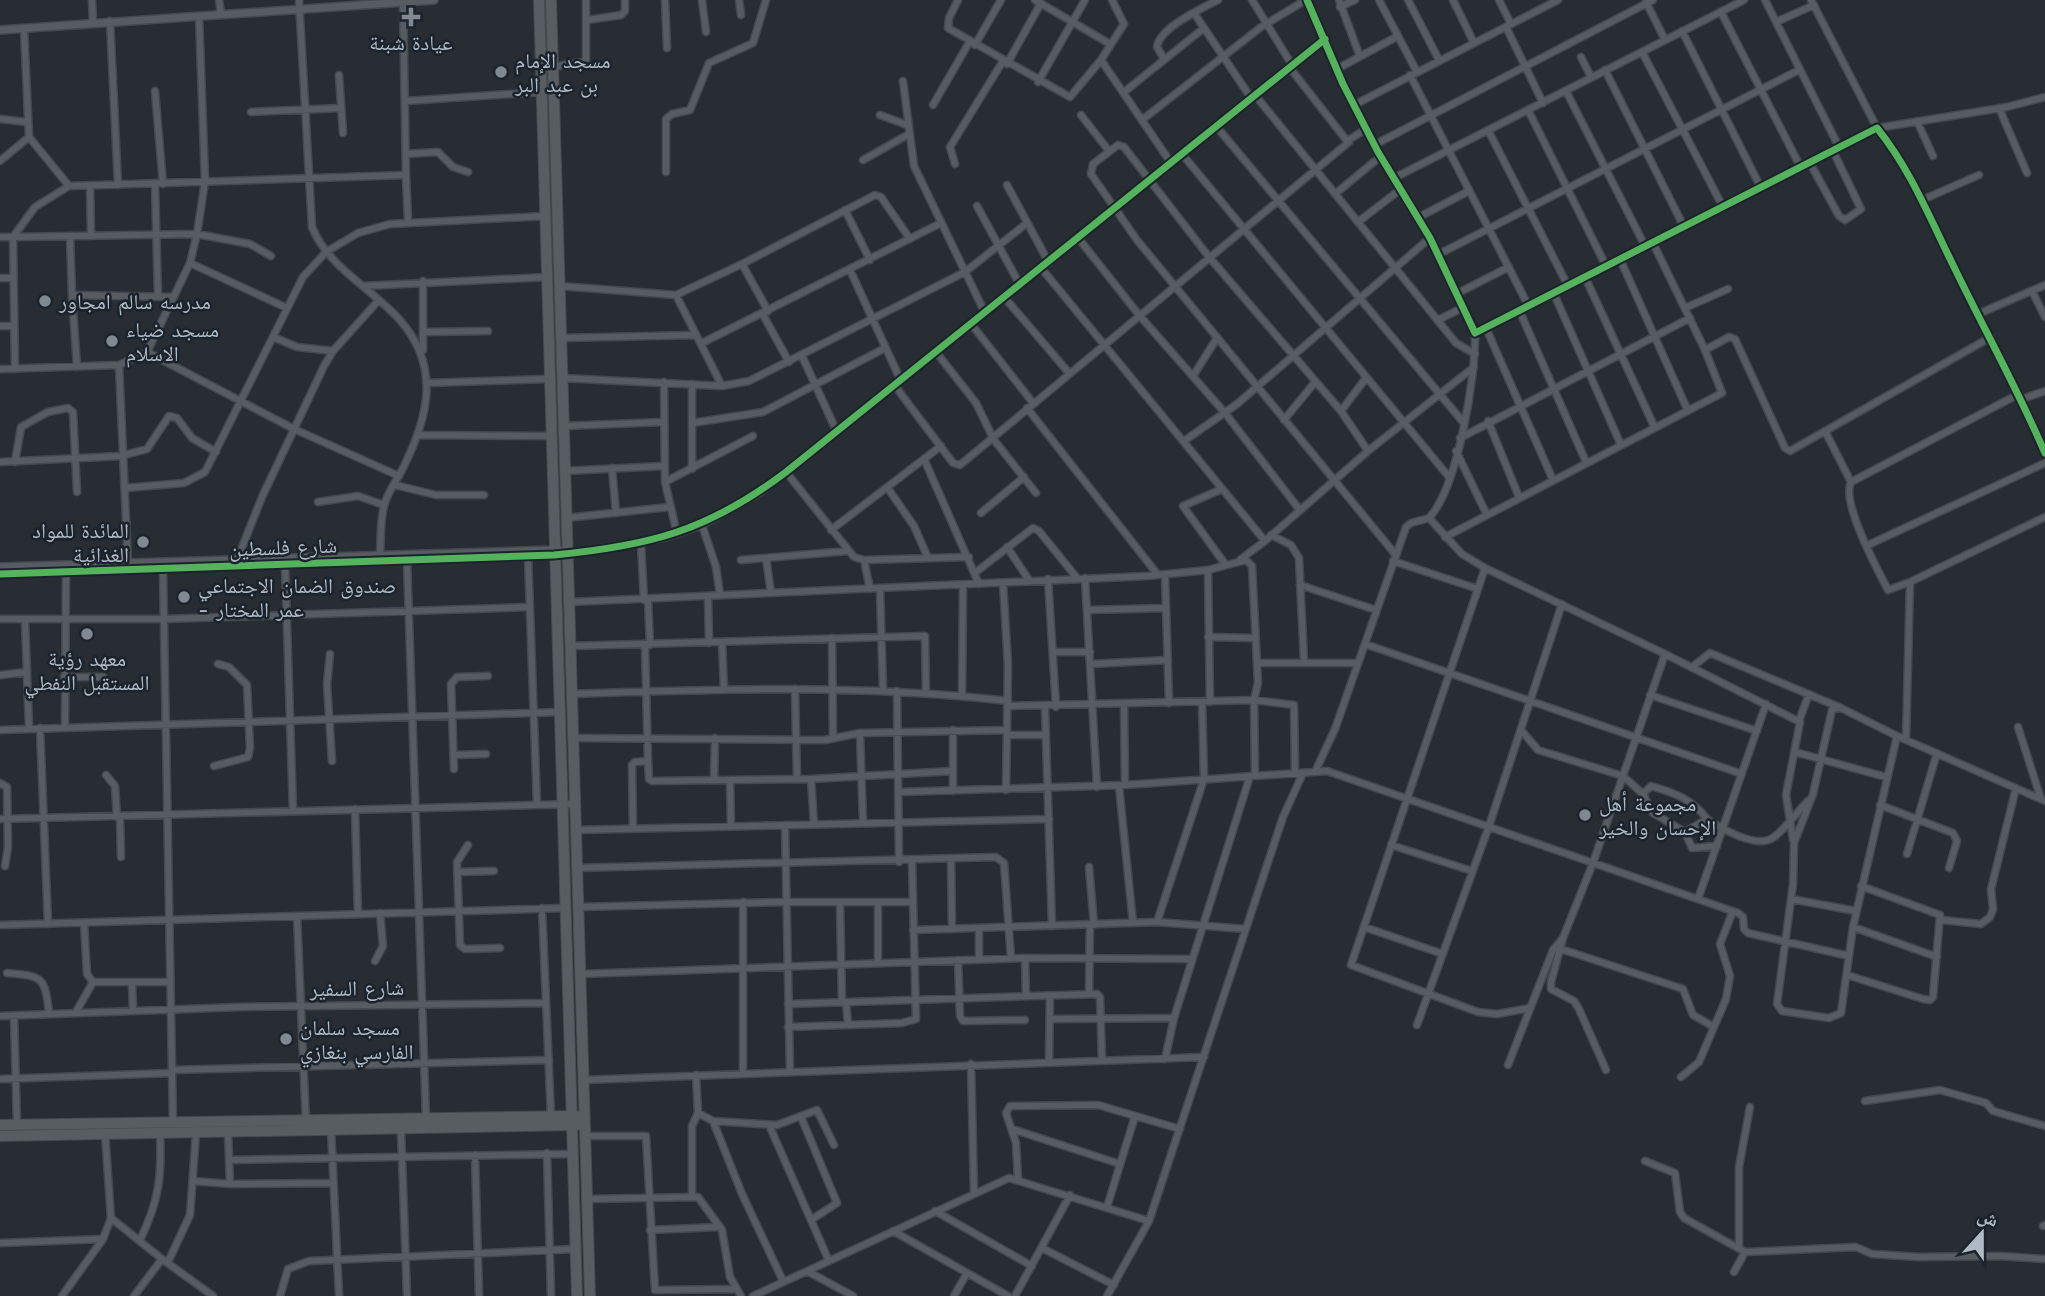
<svg xmlns="http://www.w3.org/2000/svg" width="2045" height="1296" font-family="'Work Sans','Noto Naskh Arabic',sans-serif">
<rect width="100%" height="100%" fill="#272d32"/>
<g fill="none" stroke-linecap="round" stroke-linejoin="round">
<defs>
<path id="minor" d="M92,0L93,23
M219,0L221,14
M299,0L312,227C328,267 371,288 399,319C441,366 429,416 403,468C397,480 387,493 384,506C380,521 381,539 380,554
M665,0L667,48
M702,0L706,32
M739,0L741,15
M958,0L949,18L948,28L1070,97L1101,60L1124,24L1112,0
M1035,0L1110,44
M1252,0L1292,65
M1339,0L1359,54
M1379,0L1417,72
M1408,0L1439,60
M1453,0L1474,43
M1499,0L1511,24
M1765,0L1839,147
M1811,0L1877,128L2007,107L2045,97
M1646,2L1665,40
M1340,7L1355,0
M1721,12L1801,168
M1194,13L1251,98
M587,20L621,15L625,11V0
M110,21L118,185
M1776,22L1814,5
M1506,27L1543,103
M1682,31L1761,188
M975,45L1001,0
M1642,52L1723,207
M1581,57L1591,77
M1164,59L1157,47C1159,28 1202,8 1218,0
M1101,60L1171,163
M1007,64L1041,3
M553,67L586,61V0
M1290,68L1347,141L1366,129
M1337,69L1398,36
M1605,70L1684,227
M339,75L343,133
M1410,75L1529,307
M903,81L914,166L985,313
M1038,82L1085,0
M155,91L163,184
M1566,91L1645,246
M1124,92L1204,28
M1255,95L1456,343L1475,354
M406,101L540,92
M933,105L970,41
M1354,105L1558,0
M1999,108L2027,173
M1528,110L1606,266
M251,112L341,108
M880,115L907,125
M1081,115L1109,151
M0,119L26,122
M1142,120L1261,27L1306,0
M1917,121L1933,156
M1216,126L1463,422
M1488,130L1568,286
M29,137L69,186
M1374,145L1653,0
M406,154L438,152L453,167L468,172
M1182,154L1449,477
M863,160L909,134
M0,161L29,137L24,29
M1810,163L1839,216L1845,220L1861,209L1833,151
M955,164L950,147L1003,61
M666,172V119L672,114L690,110L709,63L753,43L766,0
M406,175L408,221
M1394,178L1744,0
M155,184L158,296
M1007,185L1049,263
M90,186L91,236
M1335,194L1381,156
M1922,200L1979,175
M977,206L1020,285
M845,210L870,260
M1419,217L1469,191
M1358,222L1401,189
M70,236L72,295L174,297
M0,237H13L35,207L69,186L406,175L403,2
M1079,239L1139,315L1225,413L1299,509
M1439,254L1799,70
M1620,259L1688,411
M190,263L287,308
M742,264L768,311
M1042,269L1265,541L1241,559
M850,270L901,381
M1585,277L1655,428
M0,278H12
M363,286L547,277
M560,286L676,295L742,264L875,195L881,197L910,239
M2032,291L2045,317
M1458,293L1509,267
M1554,294L1621,445
M72,295L77,367
M676,295L722,386
M1005,298L1069,373
M1685,308L1728,289
M1520,312L1586,462
M762,313L789,362
M1978,314L2045,285
M1438,320L1464,307
M972,325L1033,403
M0,326H13
M1486,328L1553,480
M423,332L488,331
M273,337L297,347L333,351
M561,338L696,335
M702,343L941,223
M423,350V281
M1705,350L1729,337L1735,339L1785,448L1790,451L1991,337
M147,352L294,429L399,476
M936,352L976,403L994,440L1036,493
M802,356L837,432
M119,365L128,564
M0,369L119,365L147,352L190,263L197,234L205,181L199,16
M15,369L13,237L197,234L250,244L271,256
M1193,376L1217,338
M561,378L722,386L749,381L965,272L1027,223
M664,382L665,482L677,534
M426,383L548,379
M692,384V469
M895,386L953,463L960,465L1349,142
M2022,399L2045,391
M1027,408L1158,575
M1341,411L1366,378
M1284,420L1315,382
M1488,421L1519,497
M692,423L763,412L885,348
M563,426L664,422
M1825,431L1851,482C1841,502 1877,569 1888,590L1910,582
M419,435L550,436
M1460,438L1690,318
M1184,441L1237,404L1430,238
M1368,451L1341,411L1209,257L1124,147L1118,145L1093,164L1091,174L1137,240L1395,554
M1456,451L1487,515
M924,459L979,584
M0,462L121,456L147,449L169,416L177,418L192,438L216,452
M15,462L21,427L48,412L68,408L73,412L77,492
M612,468L616,513
M564,471L664,466
M786,472L854,557L864,560L969,557
M665,482L753,436
M1851,482L2019,394
M395,485L436,495H484
M887,487L914,526L928,558
M125,488L184,483L205,472L303,277L326,252L358,233L390,224L545,216
M1222,489L1183,506L1225,564
M318,502L358,496L384,505
M981,513L1024,477
M566,518L669,507
M1429,518L1462,554L1485,568L1351,965L1478,1012L1497,1014L1530,1008
M702,525L716,567L720,595
M831,530L941,446
M1271,535L1291,545L1299,558L1304,662
M1445,537L1722,393L1705,350L1653,243
M1265,541L1368,451L1474,367
M641,544L644,600
M1868,545L2045,463
M1007,547L1029,580
M567,554L664,538L702,525L761,492L1325,39
M528,556L537,805
M766,558L771,593
M237,560L262,497L324,366L333,351L378,301
M741,560L847,551
M864,560L870,589
M407,561L426,1118
M1393,561L1478,589
M285,564L293,811
M1485,568L1665,654L1593,863L1563,938L1551,982V989L1574,1001L1579,1009L1606,1070
M163,570L173,1124
M1208,570L1210,702
M976,572L1033,528L1039,531L1077,578
M1165,574L1169,703
M1085,578L1097,787
M1048,579L1056,707
M1003,583L1008,665L1006,790
M1300,585L1376,610
M880,589L883,691
M708,596L709,643
M648,600L650,645
M569,602L1147,576L1208,570L1246,560L1252,566L1258,683L1254,700L1255,775
M1087,610L1166,608
M0,619H164L530,607
M25,620L29,728
M1208,637L1255,638
M832,638L833,738
M722,642L724,690
M1365,644L1742,774
M570,646L925,636L926,692
M645,646L648,761L649,779L652,781L811,779L953,771
M1054,652H1090
M330,654L327,684L332,761
M1665,654L1800,722L1786,795L1793,839
M1257,663H1358
M1091,664L1168,660
M1692,667L1710,653L1839,707
M0,675L27,672
M64,677H103
M795,689L797,779
M897,691L899,862
M571,694C717,689 863,684 1008,701
M962,695L963,585
M1650,695L1757,731
M1124,705L1125,785
M1008,706L1254,700L1294,705L1295,773
M1045,708L1052,926
M1799,721L1809,694
M2018,727L2041,799
M40,728L48,924
M65,728L66,573
M0,730L560,712
M1521,730L1538,750L1623,776L1643,794L1653,813L1685,832L1692,848L1717,846
M860,733L863,823
M1007,735H1046
M1897,736L1853,927L1841,1013L1829,1018L1782,1011L1777,1004L1793,884L1794,843L1813,794L1832,710L1839,707L1897,736L2045,801
M573,738L825,740L860,733L1007,730
M1906,739L1910,582L2045,517
M1795,752L1886,777
M454,755L486,754
M214,766L248,757L250,748L247,685L229,667L218,664
M454,769L451,684L457,677L488,676
M1315,772L1335,729L1406,527L1411,523L1429,518C1458,487 1476,376 1475,333
M106,775L115,786L117,817
M811,779L814,824
M714,780L715,738
M730,780L731,826
M0,783L7,787L8,847L5,866
M1119,786L1133,923
M953,791V730
M899,792L1125,785L1327,771L1738,913L1743,917L1744,929L1748,933L1849,956
M1643,794L1651,786C1675,793 1692,799 1707,819
M1880,805L1953,833L1957,841L1949,868
M355,809L358,914
M120,817L121,857
M0,819L575,804
M785,825L790,1071
M633,828L632,765L635,762L648,761
M576,830L1049,819
M1685,832L1707,819C1721,828 1757,850 1774,837C1786,828 1797,812 1808,801
M468,845L457,862L460,945L465,949L500,948
M1391,845L1472,871
M1907,854L1937,753
M951,859L952,929
M1089,867L1094,925
M576,868L996,857L1004,863L1011,958
M457,872L494,871
M1698,899L1766,704
M1791,899L1856,911
M743,902V1072
M840,902L842,1002
M878,903V963
M578,907L787,902H912
M542,908L551,1117
M297,916L306,1124
M1942,920L1981,924L1990,917L1993,909L1991,889L2016,788
M1157,922L1204,779L1202,702
M84,923L87,974L93,982H169
M0,925L565,908
M1364,927L1443,954
M1853,927L1937,957
M979,928V960
M913,930L1157,922L1246,929
M1561,949L1683,989L1693,1015L1714,1027
M1025,958L1192,959
M958,960L960,1016L963,1021L1025,1020
M375,961L383,946L380,913
M7,973C43,976 45,977 49,1013
M580,974L1025,958L1026,996
M1847,975L1923,999L1930,1000L1933,997L1940,915L1861,886
M132,983L133,1011
M1089,994L1090,925
M846,1002L848,1025
M788,1004L1097,994L1100,997L1102,1060
M76,1012L93,982
M0,1016L240,1007L545,1003
M14,1016L17,1125
M1050,1019L1174,1018
M1417,1025L1489,826L1562,604
M788,1027L902,1023L916,1019L912,861
M1165,1059L1174,1018L1250,776
M1049,1061L1050,996
M971,1064L974,1193
M1508,1065L1553,950L1563,938
M172,1070L549,1060
M1681,1077L1699,1062L1726,999L1730,976L1720,944L1733,911
M0,1079L172,1073
M583,1080L1204,1057
M1865,1101L1940,1090L1986,1103L1993,1111L2045,1126
M698,1113L713,1121L777,1125L817,1110L834,1145
M801,1117L837,1203L811,1220
M713,1121L742,1194L783,1281
M769,1125L829,1261
M331,1129L339,1296
M1012,1129L1120,1164
M401,1130L407,1296
M228,1133L230,1184
M585,1136H646L655,1290L736,1289
M547,1153L551,1296
M475,1155L479,1296
M229,1160L572,1154
M1645,1161L1675,1173L1680,1212L1684,1218L1745,1252L1856,1247L1872,1254L1919,1257L1999,1256L2045,1259
M1018,1179L1016,1143L1006,1113L1010,1106L1098,1105L1180,1129
M193,1181L230,1184L333,1183
M692,1196V1126L698,1113L696,1075
M587,1199L698,1197L722,1230L730,1277L741,1296
M1107,1207L1135,1116
M935,1211L1032,1266
M111,1218L162,1259
M2043,1226L2045,1225
M650,1230L718,1227
M893,1231L1008,1296
M140,1240C159,1201 162,1176 160,1133
M0,1243L103,1239
M1042,1248L1114,1285
M1739,1248V1167L1750,1107
M168,1262L190,1215L196,1133
M807,1271L853,1296
M1734,1272L1745,1252
M62,1296L103,1239L111,1218L105,1133
M134,1296L162,1259L213,1296
M280,1296L288,1269L309,1261L575,1249
M753,1296L1009,1178L1149,1221
M954,1296L967,1273
M1015,1296L1070,1195
M1107,1296L1149,1221L1283,817L1303,773"/>
<path id="tertiary" d="M1307,0L1343,84L1378,152L1430,238L1475,333L1877,128C1911,170 1931,221 1955,269C1985,331 2018,390 2045,453
M0,30L434,0
M0,567L559,550
M0,574L559,555"/>
<path id="primary" d="M539,0L577,1296
M551,0L590,1296
M0,1125L576,1116
M0,1136L577,1125"/>
</defs>
<use href="#minor" stroke="#44494d" stroke-width="9"/>
<use href="#tertiary" stroke="#44494d" stroke-width="10"/>
<use href="#primary" stroke="#444a4f" stroke-width="12"/>
<use href="#minor" stroke="#565c61" stroke-width="6"/>
<use href="#tertiary" stroke="#565c61" stroke-width="7"/>
<use href="#primary" stroke="#585d62" stroke-width="10"/>
<defs>
<path id="cycleway" d="M1307,0L1343,84L1378,152L1430,238L1475,333L1877,128C1911,170 1931,221 1955,269C1985,331 2018,390 2045,453
M0,574L554,555C649,546 708,531 786,472L1325,39"/>
</defs>
<use href="#cycleway" stroke="#1b242c" stroke-width="11"/>
<use href="#cycleway" stroke="#56b35d" stroke-width="7"/>
</g>
<g fill="#808991" stroke="#1b242c" stroke-width="2.5">
<path d="M407.5 6.5h7v7h7v7h-7v7h-7v-7h-7v-7h7z"/>
<circle cx="501" cy="72" r="7"/>
<circle cx="45" cy="301" r="7"/>
<circle cx="112" cy="341" r="7"/>
<circle cx="143" cy="542" r="7"/>
<circle cx="184" cy="597" r="7"/>
<circle cx="87" cy="634" r="7"/>
<circle cx="1585" cy="815" r="7"/>
<circle cx="286" cy="1039" r="7"/>
</g>
<g text-anchor="middle" dominant-baseline="central" stroke-width="5" stroke-linejoin="round" paint-order="stroke">
<g font-size="21" fill="#b0bac4" stroke="#1b242c" text-anchor="start">
<text x="411" y="42" text-anchor="middle">عيادة شبنة</text>
<text x="515" y="60">مسجد الإمام<tspan x="515" dy="24">بن عبد البر</tspan></text>
<text x="59" y="301">مدرسه سالم امجاور</text>
<text x="126" y="329">مسجد ضياء<tspan x="126" dy="24">الاسلام</tspan></text>
<text x="129" y="530" text-anchor="end">المائدة للمواد<tspan x="129" dy="24">الغذائية</tspan></text>
<text x="198" y="585">صندوق الضمان الاجتماعي<tspan x="198" dy="24">- عمر المختار</tspan></text>
<text x="87" y="658" text-anchor="middle">معهد رؤية<tspan x="87" dy="24">المستقبل النفطي</tspan></text>
<text x="1599" y="803">مجموعة أهل<tspan x="1599" dy="24">الإحسان والخير</tspan></text>
<text x="300" y="1027">مسجد سلمان<tspan x="300" dy="24">الفارسي بنغازي</tspan></text>
</g>
<g font-size="21" fill="#b0bac4" stroke="#1b242c">
<text transform="translate(283 547) rotate(-2)">شارع فلسطين</text>
<text transform="translate(357 988) rotate(-1)">شارع السفير</text>
</g>
</g>
<g transform="translate(1982 1233) rotate(21)" stroke="#1b242c" stroke-width="5" paint-order="stroke">
<path d="M0-5L12 26L0 18L-12 26Z" fill="#b0bac4"/>
<text y="-10" font-size="19" font-weight="bold" text-anchor="middle" fill="#b0bac4">ش</text>
</g>
</svg>
